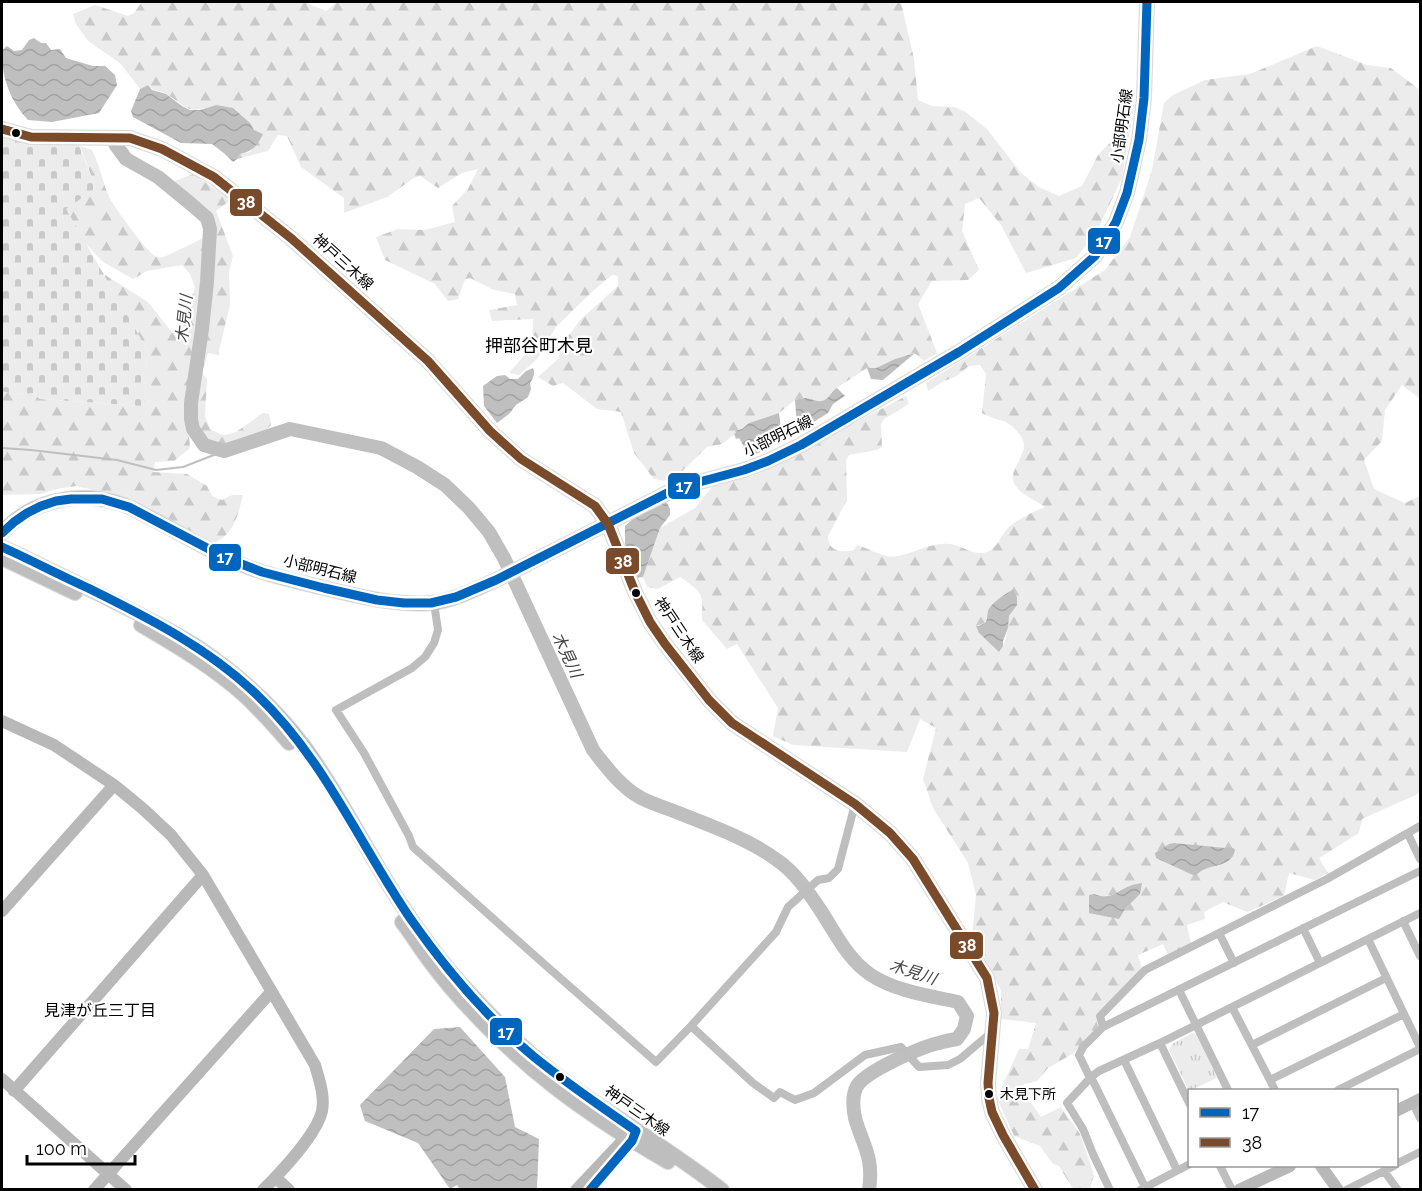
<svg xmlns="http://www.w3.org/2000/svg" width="1422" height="1191" font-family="Raleway,'Noto Sans JP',sans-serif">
<defs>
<pattern id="grass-tufts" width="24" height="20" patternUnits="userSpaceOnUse" patternTransform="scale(1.5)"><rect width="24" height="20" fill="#ececec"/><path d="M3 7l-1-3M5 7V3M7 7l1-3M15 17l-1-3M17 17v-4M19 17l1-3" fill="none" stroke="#c9c9c9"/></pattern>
<pattern id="forest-firs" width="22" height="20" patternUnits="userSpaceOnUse" patternTransform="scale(1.5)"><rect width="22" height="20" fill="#ececec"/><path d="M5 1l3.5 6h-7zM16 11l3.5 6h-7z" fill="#c9c9c9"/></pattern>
<pattern id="cemetery-stones" width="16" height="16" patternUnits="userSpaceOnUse" patternTransform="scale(1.5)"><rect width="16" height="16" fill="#ececec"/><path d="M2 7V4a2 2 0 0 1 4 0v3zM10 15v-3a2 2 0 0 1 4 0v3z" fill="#c9c9c9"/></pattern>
<pattern id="water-waves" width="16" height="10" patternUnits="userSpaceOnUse" patternTransform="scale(1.5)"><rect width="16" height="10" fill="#bfbfbf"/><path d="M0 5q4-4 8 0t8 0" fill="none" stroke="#a2a2a2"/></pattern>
</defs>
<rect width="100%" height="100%" fill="#fff"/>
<path fill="url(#grass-tufts)" d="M1192,1033L1197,1034L1217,1078L1189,1091L1169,1050L1172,1044Z"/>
<path fill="url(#forest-firs)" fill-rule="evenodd" d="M142,2H304L326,11L337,2H901L914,59L918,100L932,106L954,107L964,111L987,129L1021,173L1039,187L1059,196L1082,186L1098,155L1120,132L1121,104L1134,105L1122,178L1096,233L1076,258L1026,273L1001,225L979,198L965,204L962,231L979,270L968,280L932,281L918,304L937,353L924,361L914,353L895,359L876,368H867L832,391L828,398L823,401H815L804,398L795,400L779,413L749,423L742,429L736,431V433L722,444L707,447L675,478L664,481L654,479L634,453L621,412L597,409L563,383L553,386L538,377L558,359L563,343L580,320L618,286V276L612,275L595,289L556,327L537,359L519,375L509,373L532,346L533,319L492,321L489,310L517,305L515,294L494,290L470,278L465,279L458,299L448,301L435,284L385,260L376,237L398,229L425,230L455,222L452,206L468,189L478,169L462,173L438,188L420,176L414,178L387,197L344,213V198L301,167L287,136L278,135L268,151L237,159L240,154L250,152L263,134L254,130L250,123L216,105C183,115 190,107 164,93C158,90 152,91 148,85L140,89L120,63L88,41L76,24L73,14L95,5L128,16L134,13Z
M1317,46L1367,65L1391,68L1420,90V399L1402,385L1385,410L1382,441L1364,460L1374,489L1405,503L1420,496V793L1362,819L1359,833L1319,858L1328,873L1315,880L1289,873L1284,896L1247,912L1223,902L1204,912L1205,919L1187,925L1191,944L1168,955L1163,944L1138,955L1142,969L1096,1014L1098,1027L1080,1046L1074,1053L1048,1068L1037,1081L1024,1084L1018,1100L1031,1103L1041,1117L1061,1107L1080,1134L1094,1175L1090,1189H1073L1059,1166L1053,1164L1040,1146L1014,1136L997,1098L1019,1049H1028L1036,1023L1001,1019V990L972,937L976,895L968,863L933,808L923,779L936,728L920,719L907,752L793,745L773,736L778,708L737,644L727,649L702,620C703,592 703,593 680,577L658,589L647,587L643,577L660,528L695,508L713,486L753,476L906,396L909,404L884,419L881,424L882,447L877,450L849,455L846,460L847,500L828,536C828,552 842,553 854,550L857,545C867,548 877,554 887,556C904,560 928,541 950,544C962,545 976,558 989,551C998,546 1000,538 1006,530C1015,520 1033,512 1045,507C1036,500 1022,496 1015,485C1007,473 1024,458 1024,446C1024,438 1017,431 1012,426C1004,419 991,419 982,413L986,374L980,365L969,366L955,377L944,381L928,391L926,383L1105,270L1130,237L1152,170L1164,103L1173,95L1205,80L1250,74ZM1005,594L1011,612C1008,617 1009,621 1008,627C1007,635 1004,646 999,651L979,633L977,626L986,622C989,604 994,606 1005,594ZM1131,885L1140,894L1125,909L1094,894C1110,900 1118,892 1131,885Z
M80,146L92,150C101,167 103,187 112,202C118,212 148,254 157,257C161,258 162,257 166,256L216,232L209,214L172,182L193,174L235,202H228L216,211L233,256L229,272L230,305L218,355L208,353L202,372L207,379L205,416L210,429L220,434L225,435L236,432L263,413L269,414L271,425L263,433L225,446L208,443L200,434L189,436L190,448L174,461L155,462L153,472L187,474L207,486L212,496L222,500L232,495H243C238,514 234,535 214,543L126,497L76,486L57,489L41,494L2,495V391L16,395L33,393L40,399L143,406L146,390L143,376L149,353L105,278V275L148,302L178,340L195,287L190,274L182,265L147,271L133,279L103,262L85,243L65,208L96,188Z"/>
<path fill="url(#cemetery-stones)" d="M2,135L26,141L78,143L96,188L66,209L149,353L143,376L146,390L143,406L40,399L33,393L16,395L2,391Z"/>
<path fill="url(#water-waves)" d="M34,38L41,43H46L51,50L60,49L66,58L69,59L93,66H105L115,75L117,85L99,113L52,122L28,120C10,101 1,76 2,50L7,46L14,51L22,50L29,40Z
M148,85L152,90L166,94L182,106L190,110H200L216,105L233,108L250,123L254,130L263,134C257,146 253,151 240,154L237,159L233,162L225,154L212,144L181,143L133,117L131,111L140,89Z
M915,353L883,380L871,379L867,368H876L895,359Z
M533,368C536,373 533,378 530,383L531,389L528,397L516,405L509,414L497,423L484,406L483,386L497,376L505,375L510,379H518L526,371Z
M837,388L845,396L833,404L828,413L804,428L797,427L795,400C799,399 802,398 806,398C812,399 820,404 826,399C831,396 831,391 837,388Z
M779,413L782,437C772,444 761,455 749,455L739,438L736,439L734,434L736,433L735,431L742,429L749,423Z
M663,501L667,503L670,509V515L660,528L643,577L636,578L625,544V526L635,517Z
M1013,590L1017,597V605L1009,616L1008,628L1003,641V646L999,652L979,633L976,626H979L986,622C987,619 987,615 988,611C990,604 1006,593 1013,590Z
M1174,843L1225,848L1230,847L1235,849C1233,866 1215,864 1203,870C1200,871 1198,874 1195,876L1156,858L1155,853L1169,844Z
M1142,883L1140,894L1125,909L1119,919L1089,913V895L1094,894C1112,901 1117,890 1132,885C1135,884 1138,884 1142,883Z
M460,1027L505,1077L515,1127L539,1139L537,1189L460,1190L457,1185L450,1189L418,1143L365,1121L360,1105L434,1029Z"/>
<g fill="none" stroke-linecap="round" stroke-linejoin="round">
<path stroke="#bfbfbf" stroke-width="2" d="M2,448L31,450L117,460L156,470L183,467L224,451"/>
<path stroke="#bfbfbf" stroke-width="14" d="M115,144L126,159L158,177L191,204L207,218L210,229L207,282L202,329L191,403V419L193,429L204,445L224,451L290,429L381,448L417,467L445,485L469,508L489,532L504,558L593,750C607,768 621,787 641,798C653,804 666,808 679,813C711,826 749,839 777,860C796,873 809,893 821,911C836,934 848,960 871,975C895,991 930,996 958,1002L967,1016L964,1029L957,1039C951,1040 945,1041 939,1043C921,1047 866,1071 857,1086C852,1095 853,1108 855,1118C863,1146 874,1157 869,1190"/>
<defs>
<path id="primary" d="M2,129L31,137L130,138L162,149L214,177L292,239L428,361L490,431L521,459L595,506L608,524L635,592L650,622L665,644L709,700L732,723L855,804L890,833L913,859L987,978L994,1013L988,1083L989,1098L992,1112L1003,1135L1035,1190
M2,533C31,500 77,491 118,503C128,505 138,512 147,516C183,534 216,556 253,569C276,577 300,582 324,588C359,596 395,606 431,603C453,601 476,589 496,580L677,488L744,470L768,461L801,445L959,352L1059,288L1095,256L1116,222L1127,193L1139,140L1144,98L1147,2
M2,547C33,561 64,577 95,592C130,610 167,627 199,648C239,675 275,708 304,746C339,794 365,848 397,898C417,929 440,961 466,989C496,1022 527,1053 563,1080C615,1118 671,1150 722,1190
M2,558L75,593
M141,625C177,646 214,668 245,696C261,711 275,727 289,743
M402,922C412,935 421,950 431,963C463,1006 511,1053 553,1086C589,1114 628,1139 668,1162"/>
</defs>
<use href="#primary" stroke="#dbdbdb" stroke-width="16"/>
<path stroke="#bebebe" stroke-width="8" d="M434,603L438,630L434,643L425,657L412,668L336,710L364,753L409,836L413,847L543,963L656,1062L691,1026L776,932L788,907L818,880L829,878L838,869L855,804
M1408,834L1420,859
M1403,921L1420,956
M1303,928L1320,963
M1219,933L1234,963
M1368,939L1420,1047
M1179,990L1228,1090
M1232,1007L1275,1090
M691,1026L753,1083L774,1098L780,1092L795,1100L814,1093L865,1055L901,1047L919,1067L948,1065L960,1059L992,1032
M1103,1027L1100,1016L1145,970L1327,879L1420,826
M1252,1045L1386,978
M1124,1060L1177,1170
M1270,1080L1404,1014
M1338,1090L1420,1049
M1413,1103L1420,1118
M1190,1105L1160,1043L1420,913
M1396,1164L1420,1152
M1220,1166L1232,1190
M1384,1171L1398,1190
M1145,1187L1091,1077L1089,1076L1079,1055L1083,1047L1103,1027L1420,871
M1110,1190L1093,1154L1083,1129L1067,1103L1091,1077L1099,1071L1160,1043
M1140,1190L1190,1164
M1346,1190L1394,1166"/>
<path stroke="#b8b8b8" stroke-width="12" d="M2,721L54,745L114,785L142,808L171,835L203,875L315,1065C319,1079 325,1096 322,1111C317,1134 280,1173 263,1190
M2,911L114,785
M2,1079L126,1190
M14,1091L203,875
M1396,1111L1420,1099
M1321,1166L1338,1190
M276,1178L289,1190
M94,1190L271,992
M576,1190L626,1137L633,1133
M590,1190L621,1154
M1239,1190L1290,1166"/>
<use href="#primary" stroke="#bebebe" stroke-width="14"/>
<defs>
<path id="bus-1" d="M2,533L14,522L27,513L41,506L56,501L71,499H102L129,507L226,558L262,572L324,588L377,600L404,603H431L456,597L496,580L677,488L744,470L768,461L801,445L959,352L1059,288L1095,256L1116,222L1127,193L1139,140L1144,98L1147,2
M2,547C31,560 59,575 88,588C147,617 208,648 256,694C323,757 359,843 410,918C445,968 486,1017 533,1056C566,1083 602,1107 636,1131L632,1141L590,1190"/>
<path id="bus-2" d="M2,129L31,137L130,138L162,149L214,177L292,239L428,361L490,431L521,459L595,506L608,524L635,592L650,622L665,644L709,700L732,723L855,804L890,833L913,859L987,978L994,1013L988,1083L989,1098L992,1112L1003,1135L1035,1190"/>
</defs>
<use href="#bus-1" stroke="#fff" stroke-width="14"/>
<use href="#bus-2" stroke="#fff" stroke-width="14"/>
<use href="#bus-1" stroke="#0065bd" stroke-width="9"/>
<use href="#bus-2" stroke="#7a4b2a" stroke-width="9"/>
</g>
<g fill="#000" stroke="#fff" stroke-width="2">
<circle cx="16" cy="133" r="5"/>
<circle cx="636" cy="593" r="5"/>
<circle cx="560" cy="1077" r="5"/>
<circle cx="989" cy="1094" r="5"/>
</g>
<g text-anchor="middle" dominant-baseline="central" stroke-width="4.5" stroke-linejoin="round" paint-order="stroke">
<g font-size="14" fill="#000" stroke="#fff" text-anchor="start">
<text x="1000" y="1094">木見下所</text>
</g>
<g font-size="15" fill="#000" stroke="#fff">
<text transform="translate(1122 126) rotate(-82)">小部明石線</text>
<text transform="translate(343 262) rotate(42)">神戸三木線</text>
<text transform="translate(778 436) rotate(-26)">小部明石線</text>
<text transform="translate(320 569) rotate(14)">小部明石線</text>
<text transform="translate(679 630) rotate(56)">神戸三木線</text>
<text transform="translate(637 1111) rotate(35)">神戸三木線</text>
</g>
<g font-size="16" font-style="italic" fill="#444" stroke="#fff">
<text transform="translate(184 319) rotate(-84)">木見川</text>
<text transform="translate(567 655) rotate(65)">木見川</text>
<text transform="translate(913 972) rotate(18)">木見川</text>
</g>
<g font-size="16" fill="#000" stroke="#fff">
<text x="100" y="1010">見津が丘三丁目</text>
</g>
<g font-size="18" fill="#000" stroke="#fff">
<text x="539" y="345">押部谷町木見</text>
</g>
</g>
<g stroke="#fff" stroke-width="2">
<rect x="229" y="188" width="34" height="29" rx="6" fill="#7a4b2a"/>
<rect x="1087" y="227" width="34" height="28" rx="6" fill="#0065bd"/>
<rect x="667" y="472" width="34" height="28" rx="6" fill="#0065bd"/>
<rect x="208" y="543" width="34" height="29" rx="6" fill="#0065bd"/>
<rect x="605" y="547" width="35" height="28" rx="6" fill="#7a4b2a"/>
<rect x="949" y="931" width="35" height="29" rx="6" fill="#7a4b2a"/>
<rect x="489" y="1017" width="34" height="29" rx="6" fill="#0065bd"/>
</g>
<g font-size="16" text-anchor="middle" font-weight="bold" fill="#fff">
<text x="246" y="208">38</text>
<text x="1104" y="247">17</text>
<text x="684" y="492">17</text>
<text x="225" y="563">17</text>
<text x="623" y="567">38</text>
<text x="967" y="951">38</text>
<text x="506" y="1038">17</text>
</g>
<rect width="1422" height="1191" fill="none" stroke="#000000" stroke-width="6"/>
<rect x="1188" y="1089" width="210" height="78" fill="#ffffff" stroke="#999999" stroke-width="1.5"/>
<rect x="1200" y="1108" width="30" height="9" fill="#0065bd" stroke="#999999" stroke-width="1.5"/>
<text x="1242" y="1119" font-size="18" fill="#000000">17</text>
<rect x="1200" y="1138" width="30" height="9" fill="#7a4b2a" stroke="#999999" stroke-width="1.5"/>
<text x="1242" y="1149" font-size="18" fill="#000000">38</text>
<path d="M27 1155v9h108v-9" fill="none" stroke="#000000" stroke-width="3"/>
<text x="36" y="1155" font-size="18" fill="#000000" stroke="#ffffff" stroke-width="4.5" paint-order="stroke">100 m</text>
</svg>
